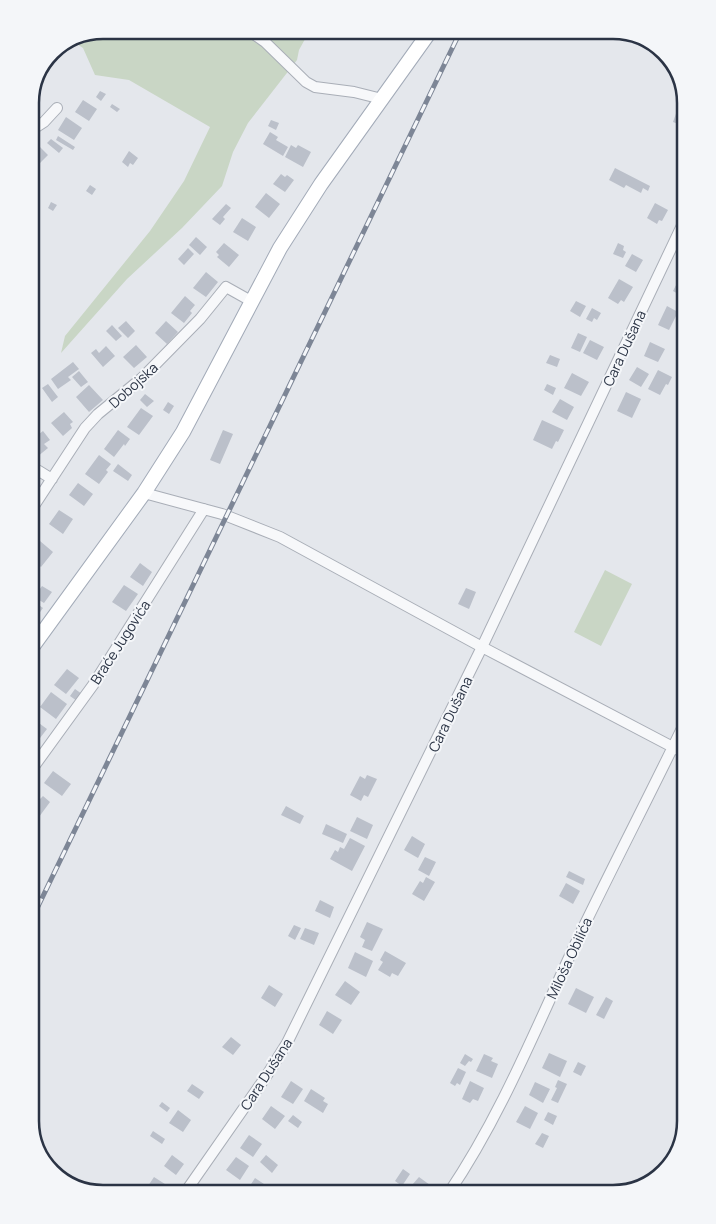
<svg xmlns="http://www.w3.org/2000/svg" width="716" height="1224" font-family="Manrope,sans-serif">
<rect width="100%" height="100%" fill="#e4e7ec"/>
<path fill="#c9d6c5" d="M103,30H310L299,50L297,60L248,123L233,152L222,186L182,228L127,279L61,353L65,336L150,231L184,181L210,127L129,80L95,75L83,48L74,42Z
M605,570L632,584L601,646L574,632Z"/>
<path fill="#bbc0ca" d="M100,91L106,94L101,101L96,97Z
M33,92L40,96L32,109L30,108V98Z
M83,100L97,109L89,121L75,112Z
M112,104L120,109L117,112L110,107Z
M678,108L686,111V127L673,122Z
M66,117L82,128L74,140L58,130Z
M271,120L279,123L276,130L268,126Z
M270,132L278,137L276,140L288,147L283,156L263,144Z
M58,136L75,147L73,150L56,140Z
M51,139L63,148L59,153L47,143Z
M291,145L296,148L298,145L311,152L303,167L285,157Z
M39,146L48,155L39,164L30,155Z
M129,151L138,158L133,165L130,163L128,167L122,162Z
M615,168L650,186L648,191L643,188L641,193L626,185L624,188L609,180Z
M281,174L285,177L287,175L294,180L285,192L273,184Z
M90,185L96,189L92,195L86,191Z
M266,193L280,204L269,218L255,207Z
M51,202L57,205L53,211L48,208Z
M655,203L668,210L662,221L659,220L657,224L647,218Z
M226,204L231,208L223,217L225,219L220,225L212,219Z
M242,218L256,227L248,241L233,232Z
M196,237L207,247L200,255L189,245Z
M224,243L239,255L229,267L217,257L219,255L216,252Z
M618,243L624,246L623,250L626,252L623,258L613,254Z
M188,248L194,254L184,265L178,259Z
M632,254L643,260L636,272L625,266Z
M206,272L218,282L206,297L193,288Z
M680,277L686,280L685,300L679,297L680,295L673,291Z
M619,279L633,287L624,302L621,300L618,304L608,298Z
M185,296L195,305L190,311L192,313L184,323L171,313Z
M576,301L586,306L580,317L570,311Z
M667,306L678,312L669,330L658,325Z
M592,308L601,313L597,320L594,318L592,322L586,319Z
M126,321L135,331L128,338L118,328Z
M166,321L178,332L167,344L155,333Z
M112,325L122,336L116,341L106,331Z
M578,333L587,337L580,352L571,348Z
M590,340L604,347L597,360L583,353Z
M650,342L665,349L658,362L644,356Z
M136,345L147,357L134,368L123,357Z
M106,346L115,356L103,367L91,353L96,349L99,353Z
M550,355L560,359L557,367L546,363Z
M73,362L79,369L68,377L71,380L58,389L51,379Z
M637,367L649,374L641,387L629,380Z
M658,370L672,377L668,385L666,384L660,395L648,389Z
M79,371L88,382L81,387L72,377Z
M572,373L589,382L581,396L564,388Z
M48,384L58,397L52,402L42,388Z
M547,384L556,388L553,395L544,390Z
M89,385L103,400L89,412L76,397Z
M626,392L641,399L632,418L617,411Z
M145,394L154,401L147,407L140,400Z
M560,399L574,407L567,420L552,412Z
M168,402L174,406L169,414L163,410Z
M141,408L153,416L139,435L127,427Z
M30,410L37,419L32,422L30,420Z
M64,412L73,422L70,424L72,428L63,436L51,423Z
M542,420L564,430L558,442L556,441L552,449L533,440Z
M118,430L130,439L125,446L124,444L114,457L104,449Z
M223,430L233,434L220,464L210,460Z
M43,431L50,440L44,444L48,448L37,457L30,449V441Z
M99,455L111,464L106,470L108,472L99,484L85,474Z
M118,464L132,475L128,481L113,471Z
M78,483L93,494L84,506L69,495Z
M59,510L73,519L63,534L49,524Z
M40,541L53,552L41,567L34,561L36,558L30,554Z
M30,562L40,568L37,573L30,569Z
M140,563L152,572L143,586L130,577Z
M124,585L138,594L126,611L112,602Z
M42,586L52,592L44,603L34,597Z
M466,588L476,592L469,609L458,604Z
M36,603L43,608L30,626V611Z
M67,669L79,678L66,694L54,685Z
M75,689L82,694L77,701L70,696Z
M51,692L67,704L56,719L40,707Z
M32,718L47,729L30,751V720Z
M53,771L71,784L62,796L44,783Z
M367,775L377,779L368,797L364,795L361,801L350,795L360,776L365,779Z
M36,796L40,799L43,796L50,802L39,817L30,810V803Z
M286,806L304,816L300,824L281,815Z
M357,817L373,825L367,839L350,831Z
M326,824L347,834L343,843L322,834Z
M412,836L425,844L418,858L404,850Z
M350,838L365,846L352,871L330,859L335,850L338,852L340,847L344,849Z
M425,857L436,862L429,876L418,870Z
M569,871L585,879L583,885L566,877Z
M426,877L435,882L424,901L412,894L420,881L423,883Z
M566,883L580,891L573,904L559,896Z
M320,900L334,907L330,918L315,911Z
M367,922L383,929L372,951L362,947L365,940L360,937Z
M294,925L301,928L295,940L288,936Z
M305,928L319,933L314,945L300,939Z
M385,951L406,963L398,976L392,973L390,977L378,970L383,962L380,960Z
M355,952L373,961L366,977L348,968Z
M345,981L360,992L351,1005L335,995Z
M269,985L283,994L275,1007L261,998Z
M576,988L594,997L586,1013L568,1004Z
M606,997L613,1001L604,1019L596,1015Z
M327,1011L342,1020L333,1034L319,1025Z
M231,1037L241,1045L233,1055L222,1047Z
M549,1053L567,1061L560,1077L542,1068Z
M465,1054L473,1059L471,1062L469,1061L465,1066L460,1063Z
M484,1054L493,1058L491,1061L498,1064L492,1078L476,1071Z
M578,1062L586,1066L581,1076L573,1072Z
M458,1068L466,1072L460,1085L457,1083L455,1086L450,1083Z
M558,1080L567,1084L558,1103L551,1100L557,1088L555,1087Z
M291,1081L303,1089L293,1104L281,1097Z
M470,1081L484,1088L478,1101L473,1099L470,1103L462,1099Z
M535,1082L550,1089L543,1103L529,1095Z
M192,1084L204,1092L199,1099L187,1091Z
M311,1089L325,1098L323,1101L328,1104L323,1113L304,1101Z
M162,1102L170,1108L167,1112L159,1106Z
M271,1106L285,1116L275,1129L262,1119Z
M525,1106L538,1113L530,1129L516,1122Z
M178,1110L191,1120L183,1132L169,1123Z
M548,1112L557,1116L553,1125L544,1120Z
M293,1115L302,1122L298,1128L288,1121Z
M153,1131L165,1139L162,1144L150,1136Z
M542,1133L549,1136L543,1148L535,1144Z
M249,1135L262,1144L253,1157L240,1148Z
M172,1155L184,1164L176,1175L164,1166Z
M266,1155L278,1165L272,1173L260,1162Z
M236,1157L249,1166L240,1180L226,1170Z
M403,1169L410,1174L402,1186L395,1181Z
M154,1177L168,1186L163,1194L161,1192L160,1194H147L144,1192Z
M419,1177L430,1185L423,1194L412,1185Z
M255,1178L264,1184L257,1194H249L246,1192Z"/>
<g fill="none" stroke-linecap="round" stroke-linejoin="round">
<defs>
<path id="minor" d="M248,30L265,42L306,82L315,87L354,92L382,99
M30,131L44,122L57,108
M30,469L39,471L52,479
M144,493L222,514L280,537L482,647L686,754
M30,512L85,428L98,414L142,378L200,319L226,287L251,301
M30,772L93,685L204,509
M184,1194L267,1075L287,1043L482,647L686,217
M448,1194C499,1119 534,1033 572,951C609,873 649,797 686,720"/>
<path id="major" d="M30,650L144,493L183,432L280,248L321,184L431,30"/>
</defs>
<use href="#minor" stroke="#a9aeb7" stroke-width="12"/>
<use href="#major" stroke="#a3abb8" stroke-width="16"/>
<use href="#minor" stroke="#f7f8fa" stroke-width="10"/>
<use href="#major" stroke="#fff" stroke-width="14"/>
<defs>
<path id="rail" d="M30,923L461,30"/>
</defs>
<use href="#rail" stroke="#7d8696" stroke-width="5"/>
<use href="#rail" stroke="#f4f6f9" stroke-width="3" stroke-dasharray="9" stroke-linecap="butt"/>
</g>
<g text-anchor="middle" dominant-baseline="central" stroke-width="4" stroke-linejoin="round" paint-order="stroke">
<g font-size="14" fill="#2b3445" stroke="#f4f6f9">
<text transform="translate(624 348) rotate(-65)">Cara Dušana</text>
<text transform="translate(133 385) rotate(-42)">Dobojska</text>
<text transform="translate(120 642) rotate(-57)">Braće Jugovića</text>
<text transform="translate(450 714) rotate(-64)">Cara Dušana</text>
<text transform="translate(569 958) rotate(-65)">Miloša Obilića</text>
<text transform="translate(266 1074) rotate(-57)">Cara Dušana</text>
</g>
</g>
<path d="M0 0H716V1224H0ZM103 39H613A64 64 0 0 1 677 103V1121A64 64 0 0 1 613 1185H103A64 64 0 0 1 39 1121V103A64 64 0 0 1 103 39Z" fill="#f4f6f9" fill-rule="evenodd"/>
<path fill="none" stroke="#2b3445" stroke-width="2.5" d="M103 39H613A64 64 0 0 1 677 103V1121A64 64 0 0 1 613 1185H103A64 64 0 0 1 39 1121V103A64 64 0 0 1 103 39Z"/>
</svg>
